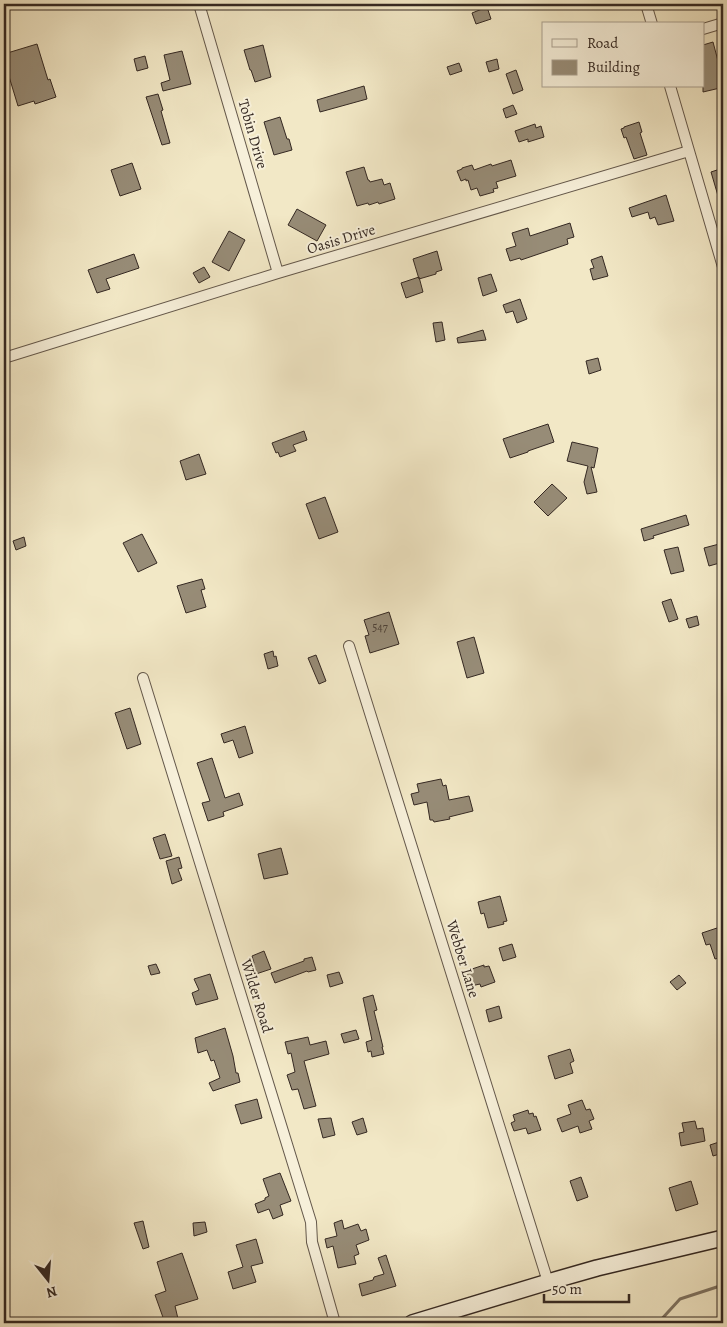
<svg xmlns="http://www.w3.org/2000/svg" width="727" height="1327" font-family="Alegreya,serif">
<rect width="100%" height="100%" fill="#f2e8c6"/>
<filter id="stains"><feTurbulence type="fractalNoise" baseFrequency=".004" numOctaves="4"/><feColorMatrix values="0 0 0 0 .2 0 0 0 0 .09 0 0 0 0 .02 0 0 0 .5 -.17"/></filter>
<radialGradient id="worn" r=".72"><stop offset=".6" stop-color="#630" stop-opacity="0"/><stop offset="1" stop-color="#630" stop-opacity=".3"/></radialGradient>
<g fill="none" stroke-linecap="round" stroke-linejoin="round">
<path stroke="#7f7463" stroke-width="3" d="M658,1323L680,1299L723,1285"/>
</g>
<path fill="#978c77" stroke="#342822" d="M487,7L491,19L476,24L472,13Z
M713,42L723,80L718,81L720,88L703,92V45Z
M37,44L48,80L50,79L56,97L35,104L34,101L18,106L4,60V54Z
M263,45L271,77L255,82L251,70H250L244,50Z
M182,51L191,84L163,91L161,83L170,80L164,55Z
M145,56L148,68L137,71L134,59Z
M497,59L499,69L489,72L486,62Z
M459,63L462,71L450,75L447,67Z
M516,70L523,90L513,94L506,74Z
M364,86L367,99L320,112L317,100Z
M158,94L163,110L161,111L170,143L162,145L146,97Z
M513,105L517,114L506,118L503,109Z
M280,117L287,139H289L292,150L274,155L264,122Z
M639,122L642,132L640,133L647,155L634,159L626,137L624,138L621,129L624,128V127Z
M535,124L536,128L541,126L544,137L528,142V139L519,142L515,131Z
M511,160L516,176L496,182L498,188L493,189L494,192L480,196L477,188L471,190L468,180L466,181V179L461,181L457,171L462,169V168L472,165L474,170L491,164L492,166Z
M132,163L141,189L120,196L111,170Z
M364,167L368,180H369L370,182L382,179L384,185L390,183L395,199L379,204L378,202L369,205L368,203L357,206L346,172Z
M723,168V206H721L711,172Z
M666,195L674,221L658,225L655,217L650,219L648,212L632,217L629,208Z
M297,209L326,225L317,241L288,225Z
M570,223L574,237L567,239L568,244L521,260L520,258L510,261L506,249L516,246L512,233L528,228L530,236Z
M229,231L245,240L229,271L212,262Z
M437,251L442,270L436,272V274L419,279L413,259Z
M134,254L139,268L106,279L110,289L97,293L88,270Z
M602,256L608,276L593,280L590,269L594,268L591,260Z
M204,267L210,277L199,283L193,273Z
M491,274L497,291L483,296L478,278Z
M419,277L423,292L406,298L401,283Z
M520,299L527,319L517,323L513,311L506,313L503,305Z
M442,322L445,340L436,342L433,323Z
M483,330L486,340L458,343L457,338Z
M598,358L601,370L589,374L586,361Z
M548,424L554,442L528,451V452L510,458L503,439Z
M304,431L307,440L293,445L296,451L280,457L278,452L276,453L272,443Z
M572,442L598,448L594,468L591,467L597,492L587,494L584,482L588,466L567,461Z
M199,454L206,474L186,480L180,461Z
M552,484L567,498L548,516L534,502Z
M325,497L338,532L319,539L306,504Z
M686,515L689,525L653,536L654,538L644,541L641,529Z
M142,534L157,563L138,572L123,543Z
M24,537L26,546L16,550L13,541Z
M723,543V562L709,566L704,548Z
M678,547L684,571L671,574L664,550Z
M202,579L205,589L201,590L206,607L186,613L177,586Z
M671,599L678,619L669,622L662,602Z
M389,612L399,644L370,653L365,636L369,635L364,620Z
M697,616L699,625L689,628L686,619Z
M474,637L484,673L467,678L457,642Z
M273,651L274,657L276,656L278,666L268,669L264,654Z
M316,655L326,681L319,684L308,658Z
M130,708L141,744L127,749L115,713Z
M245,726L253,753L239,758L233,740L224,743L221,734Z
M212,758L225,798L239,793L243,805L223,812L224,816L208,821L202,803L210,801L197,763Z
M441,779L443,786L446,785L449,800L469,796L473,811L449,817L450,819L434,822L433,820H430L427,802L414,805L411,794L419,792L417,784Z
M165,834L172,856L160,859L153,838Z
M281,848L288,874L264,879L258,854Z
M179,857L182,868L178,869L182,880L172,884L166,861Z
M500,896L507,921L503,922L504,924L488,928L484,913L481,914L478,902Z
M723,926V957L715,959L710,944L706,945L702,933Z
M512,944L516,957L503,961L499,948Z
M264,951L271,969L256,974L252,964L254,963L252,956Z
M312,957L316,970L308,972L307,971L275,983L271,973L304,961V959Z
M156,964L160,973L151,975L148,966Z
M484,965V967L489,966L495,982L481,987L480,984L471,986L466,971Z
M339,972L343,983L330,987L327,975Z
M210,974L218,999L196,1005L192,993L199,990L194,979Z
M679,975L686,983L677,990L670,982Z
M373,995L377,1010L374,1011L383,1047H382L384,1054L372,1057L371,1051L368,1052L366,1042L372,1040L363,998Z
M499,1006L502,1018L489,1022L486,1010Z
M225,1028L233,1056L236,1073H238L240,1082L213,1091L209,1083L220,1078L214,1060L211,1061L207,1050L198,1053L195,1038Z
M356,1030L359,1039L344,1043L341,1034Z
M308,1037L310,1045L326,1041L329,1054L304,1061L316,1106L304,1109L298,1089L292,1090L287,1075L295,1072L291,1053L288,1054L285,1042Z
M570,1049L574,1061L570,1063L573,1073L555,1079L548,1056Z
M257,1099L262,1118L241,1124L235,1105Z
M582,1100L586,1110L590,1109L594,1119L589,1121L592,1129L580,1133L578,1126L562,1132L557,1119L571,1114L568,1105Z
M528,1110L529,1114L533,1113L534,1117L536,1116L541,1130L528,1134L526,1128L514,1131L511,1123L515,1121L513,1115Z
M331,1118L335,1135L323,1138L318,1119Z
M363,1118L367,1132L357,1135L352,1122Z
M695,1121L697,1129L703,1128L705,1141L681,1146L679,1133L684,1132L682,1123Z
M719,1142L723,1153L713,1156L710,1145Z
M280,1173L291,1201L280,1205L283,1215L273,1219L269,1209L258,1213L255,1204L265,1200V1198L269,1196L263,1179Z
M581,1177L588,1197L577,1201L570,1181Z
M691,1181L698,1204L676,1211L669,1188Z
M342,1220L344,1229L358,1224L361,1231L366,1229L369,1240L356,1245L359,1254L354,1256L356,1264L338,1268L333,1246L327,1248L325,1239L337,1236L334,1223Z
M143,1221L149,1247L143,1249L134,1223Z
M205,1222L207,1232L194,1236L193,1223Z
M256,1239L263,1263L251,1266L256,1282L233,1289L228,1272L243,1267L236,1245Z
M182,1253L198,1299L175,1306L179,1323H165L155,1295L166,1291L157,1262Z
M386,1255L396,1286L362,1296L359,1284L373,1280L374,1277L384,1274L378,1258Z"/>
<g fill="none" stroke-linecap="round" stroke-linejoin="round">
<defs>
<path id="street" d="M199,4L278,273
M646,4L652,24
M703,29L723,23
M670,86L723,267
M4,358L278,273L689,151
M349,646L548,1282
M143,678L311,1222L312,1242L335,1323"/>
<path id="secondary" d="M412,1323L548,1282L597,1268L723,1238"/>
</defs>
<use href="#street" stroke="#64584b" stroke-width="12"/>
<use href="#secondary" stroke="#342822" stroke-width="18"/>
<use href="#street" stroke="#f7f0da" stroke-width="10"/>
<use href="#secondary" stroke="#f7f0da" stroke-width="15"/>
</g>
<g text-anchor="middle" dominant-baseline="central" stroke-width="4" stroke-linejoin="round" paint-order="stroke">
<g font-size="12" fill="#4d4137">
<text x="380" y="627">547</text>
</g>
<g font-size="15" fill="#342822" stroke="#f7f0da">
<text transform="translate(253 134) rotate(74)">Tobin Drive</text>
<text transform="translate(341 239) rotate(-17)">Oasis Drive</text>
<text transform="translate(463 959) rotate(73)">Webber Lane</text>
<text transform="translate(257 996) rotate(73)">Wilder Road</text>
</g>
</g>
<rect width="727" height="1327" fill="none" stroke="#f2e8c6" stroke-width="20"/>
<rect x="5" y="5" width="717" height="1317" fill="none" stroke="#342822" stroke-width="2.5"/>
<rect x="10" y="10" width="707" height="1307" fill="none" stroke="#342822"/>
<rect x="542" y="22" width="162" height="65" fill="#f7f0da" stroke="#a9a090"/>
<rect x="552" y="39" width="25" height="8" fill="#f7f0da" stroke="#a9a090"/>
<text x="587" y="48" font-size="15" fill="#342822">Road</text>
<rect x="552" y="60" width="25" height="15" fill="#978c77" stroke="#a9a090"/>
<text x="587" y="72" font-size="15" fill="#342822">Building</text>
<g transform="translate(48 1280) rotate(163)" stroke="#f7f0da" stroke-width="4" paint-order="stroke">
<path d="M0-4L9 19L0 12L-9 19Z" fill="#342822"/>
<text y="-8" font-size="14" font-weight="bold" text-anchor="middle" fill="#342822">N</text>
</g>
<path d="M544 1294v8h85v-8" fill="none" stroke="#342822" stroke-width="2.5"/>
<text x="552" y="1294" font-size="15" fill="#342822" stroke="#f7f0da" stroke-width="4" paint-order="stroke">50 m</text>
<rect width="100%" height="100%" filter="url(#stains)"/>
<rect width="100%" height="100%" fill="url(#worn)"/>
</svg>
